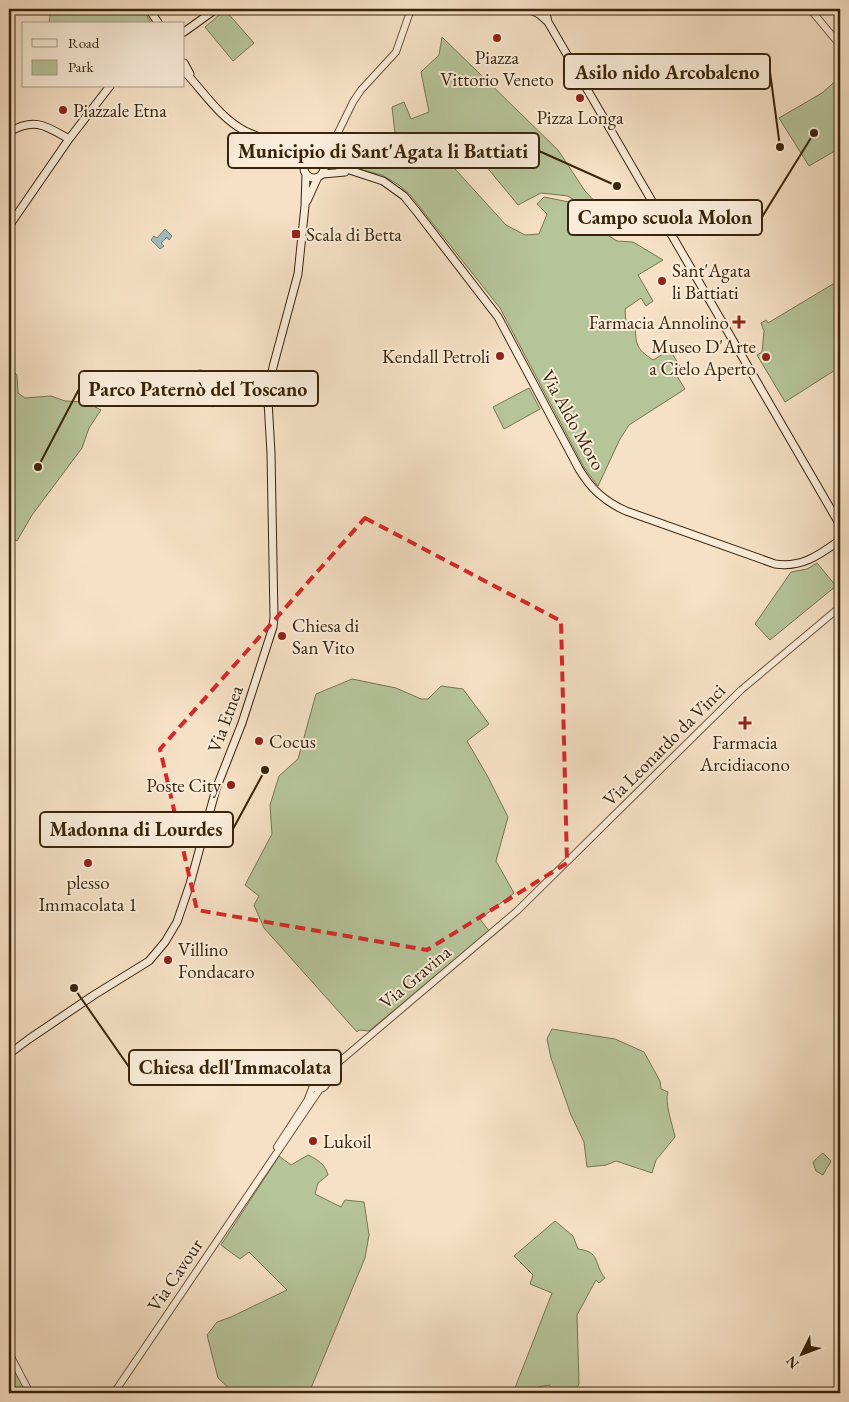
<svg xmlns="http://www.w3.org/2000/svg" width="849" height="1402" font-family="'EB Garamond',serif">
<rect width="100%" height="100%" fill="#f6e1c6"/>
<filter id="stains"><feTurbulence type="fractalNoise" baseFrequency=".004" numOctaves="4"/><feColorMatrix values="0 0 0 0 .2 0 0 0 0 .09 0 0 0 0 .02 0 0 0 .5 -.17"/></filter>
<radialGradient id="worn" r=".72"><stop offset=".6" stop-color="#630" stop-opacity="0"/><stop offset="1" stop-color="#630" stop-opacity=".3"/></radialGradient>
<path fill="#b6c49a" stroke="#787452" d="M44,9H143L152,24H49L50,16Z
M225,10L254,43L233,61L205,27Z
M442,37L558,150L585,191L601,208L606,221L568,196L541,193L518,205L476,154L455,169L506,225L525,235L539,234L547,214L537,204L544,197L569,202L577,211L602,224L606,234L617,241L633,242L663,260L638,275L653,301L646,306L641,298L625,309L626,323H635C636,344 635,348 653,360L670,350L681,368L675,373L685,389L629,425L620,439L598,486L585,469L500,308L411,196L399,185L382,175L339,164L333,154L335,148L354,156L389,155L397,151L392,107L404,102L411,119L429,112L421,72L439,55Z
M840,77V148L809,166L779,118L822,93Z
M838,281L840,284V367L785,402L757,355L762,352L764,331L761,323L766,320L768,323Z
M9,368L17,375L18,393L25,398L51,396L65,401L86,402L101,410L89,428L82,448L32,515L17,541L9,536Z
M200,370L235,375L240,380V383L213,407L178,386C184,379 189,371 200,370Z
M529,388L540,409L504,429L493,407Z
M817,563L836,586L770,640L755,624L791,572L807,569Z
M352,679L396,688L421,699H428L441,686L463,689L489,724L467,741L488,777L508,817L496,861L514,893L480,919L489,931L369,1031L359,1030L357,1032L264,928L254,905L259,896L245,885L272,834L270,805L279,776L298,759L316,694Z
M552,1029L615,1039L644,1052L660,1081L661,1089L668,1092C664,1102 673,1126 675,1137L656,1160L652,1173L616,1161L606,1165L587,1167L584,1142L571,1115L551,1058L547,1039Z
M823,1153L831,1161L823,1175L816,1171L813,1163L815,1160Z
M308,1155C317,1159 326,1165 328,1175L318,1183L315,1194L341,1207L345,1200L364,1202L369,1235L365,1258L309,1393H234L218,1378L207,1335L217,1322L231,1317L287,1290L249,1252L240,1259L221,1245L279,1156L291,1165Z
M555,1221L573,1236L578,1249C601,1252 593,1263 605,1278L599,1283L596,1280L577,1315L579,1384L574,1393H550V1385L538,1387L537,1390L531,1393H513L552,1293L530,1284L533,1275L514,1256Z
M9,1359L24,1388L19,1393H9Z"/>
<path fill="#9fbcbd" stroke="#767f75" d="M165,229L172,236L169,240L167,237L161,243L164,246L160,249L151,240L154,236L157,238Z"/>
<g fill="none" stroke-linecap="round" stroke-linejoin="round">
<defs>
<path id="tertiary" d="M810,9L840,45
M325,168L328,153L353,102L361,90L396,52L411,9
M311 1081a8 8 0 1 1 16 0a8 8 0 1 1-16 0Z
M321,1073L333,1067L517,911L741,690L840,607
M277,1147L307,1101L313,1086
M9,1353L30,1393
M114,1393L320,1089"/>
<path id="secondary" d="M149,9L159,24
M529,9L539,14L548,22L840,525
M545,9L548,22
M184,32L216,9
M184,63L190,74
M184,71C204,92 219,117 245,131C268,142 293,146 314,158
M9,132C35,117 46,126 69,139
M304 168a10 10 0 1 1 20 0a10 10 0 1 1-20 0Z
M322,161L383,181L404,196L417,212L498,317L579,469C591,489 604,501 626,511L775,564C802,568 819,555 840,540
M323,174L345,172
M307,201L317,179
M9,226L69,139L110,86
M9,1054L29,1039L94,995L149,961L165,942L177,922L190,884L216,789L242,723L273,627L274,617L271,453L268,401L273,367L298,274L305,206L306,174"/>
</defs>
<use href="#tertiary" stroke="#685338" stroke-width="8"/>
<use href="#secondary" stroke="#392409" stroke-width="9"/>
<use href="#tertiary" stroke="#f9ecda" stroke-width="6"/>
<use href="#secondary" stroke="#f9ecda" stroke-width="7"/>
</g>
<path fill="none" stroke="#d62828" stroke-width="4" stroke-dasharray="10 6" stroke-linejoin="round" d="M365,518L561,621L567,863L427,950L197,910L160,749Z"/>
<g fill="#8f2418" stroke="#f9ecda" stroke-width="2">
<circle cx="497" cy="38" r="5"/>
<circle cx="580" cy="98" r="5"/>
<circle cx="63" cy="110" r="5"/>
<rect x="291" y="229" width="10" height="10" rx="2.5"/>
<circle cx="662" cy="281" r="5"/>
<path d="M736.5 314.5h5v5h5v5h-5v5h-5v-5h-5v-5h5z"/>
<circle cx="500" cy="356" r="5"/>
<circle cx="766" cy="357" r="5"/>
<circle cx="282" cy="636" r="5"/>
<path d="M742.5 715.5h5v5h5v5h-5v5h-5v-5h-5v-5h5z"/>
<circle cx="259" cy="741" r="5"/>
<circle cx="231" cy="785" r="5"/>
<circle cx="88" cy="863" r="5"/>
<circle cx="168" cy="960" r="5"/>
<circle cx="313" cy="1141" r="5"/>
</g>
<g text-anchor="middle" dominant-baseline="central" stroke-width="4" stroke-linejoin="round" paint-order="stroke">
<g font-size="19" fill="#392409" stroke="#f9ecda" text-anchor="start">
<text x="497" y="57" text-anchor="middle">Piazza<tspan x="497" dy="22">Vittorio Veneto</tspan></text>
<text x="73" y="110">Piazzale Etna</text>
<text x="580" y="117" text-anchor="middle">Pizza Longa</text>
<text x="306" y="234">Scala di Betta</text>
<text x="672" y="270">Sant'Agata<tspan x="672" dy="22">li Battiati</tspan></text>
<text x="729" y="322" text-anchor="end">Farmacia Annolino</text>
<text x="756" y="346" text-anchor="end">Museo D'Arte<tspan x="756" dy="22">a Cielo Aperto</tspan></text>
<text x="490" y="356" text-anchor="end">Kendall Petroli</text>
<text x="292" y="625">Chiesa di<tspan x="292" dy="22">San Vito</tspan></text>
<text x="269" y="741">Cocus</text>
<text x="745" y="742" text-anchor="middle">Farmacia<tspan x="745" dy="22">Arcidiacono</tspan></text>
<text x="221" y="785" text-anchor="end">Poste City</text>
<text x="88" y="882" text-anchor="middle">plesso<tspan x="88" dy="22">Immacolata 1</tspan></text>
<text x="178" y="949">Villino<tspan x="178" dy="22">Fondacaro</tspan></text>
<text x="323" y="1141">Lukoil</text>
</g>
<g font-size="19" fill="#392409" stroke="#f9ecda">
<text transform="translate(573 420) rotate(61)">Via Aldo Moro</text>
<text transform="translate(225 719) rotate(-70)">Via Etnea</text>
<text transform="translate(664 745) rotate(-45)">Via Leonardo da Vinci</text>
<text transform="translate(415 977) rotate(-40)">Via Gravina</text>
<text transform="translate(175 1275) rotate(-56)">Via Cavour</text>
</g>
</g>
<path fill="none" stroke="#392409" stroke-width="2" d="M780 147L770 72M617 186L539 151M814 133L762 217M38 467L79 389M265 770L233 829M74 988L129 1067"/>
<g fill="#392409" stroke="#f9ecda" stroke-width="2">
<circle cx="780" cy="147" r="5"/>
<circle cx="617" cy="186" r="5"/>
<circle cx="814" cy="133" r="5"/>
<circle cx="38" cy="467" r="5"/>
<circle cx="265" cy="770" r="5"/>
<circle cx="74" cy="988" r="5"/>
</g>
<g fill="#f9ecda" stroke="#392409" stroke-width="2">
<rect x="564" y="54" width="206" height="35" rx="5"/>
<rect x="228" y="133" width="311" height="35" rx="5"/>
<rect x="568" y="200" width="194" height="35" rx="5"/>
<rect x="79" y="371" width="239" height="35" rx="5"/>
<rect x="40" y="812" width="193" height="35" rx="5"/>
<rect x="129" y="1050" width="212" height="35" rx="5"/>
</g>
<g font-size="20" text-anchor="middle" font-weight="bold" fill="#392409">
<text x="667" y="79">Asilo nido Arcobaleno</text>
<text x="383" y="158">Municipio di Sant'Agata li Battiati</text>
<text x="665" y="224">Campo scuola Molon</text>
<text x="198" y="396">Parco Paternò del Toscano</text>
<text x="136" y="836">Madonna di Lourdes</text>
<text x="235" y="1074">Chiesa dell'Immacolata</text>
</g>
<rect width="849" height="1402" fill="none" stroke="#f6e1c6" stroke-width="30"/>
<rect x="10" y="10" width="829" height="1382" fill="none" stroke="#392409" stroke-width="2.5"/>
<rect x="15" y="15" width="819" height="1372" fill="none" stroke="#392409"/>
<rect x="22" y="22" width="162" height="65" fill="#f9ecda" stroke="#ac9c86"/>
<rect x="32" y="39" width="25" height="8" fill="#f9ecda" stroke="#ac9c86"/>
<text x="68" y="48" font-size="15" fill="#392409">Road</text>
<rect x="32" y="60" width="25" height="15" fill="#b6c49a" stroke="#ac9c86"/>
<text x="68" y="72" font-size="15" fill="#392409">Park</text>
<g transform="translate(802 1354) rotate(228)" stroke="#f9ecda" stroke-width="4" paint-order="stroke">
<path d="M0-4L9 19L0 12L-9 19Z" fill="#392409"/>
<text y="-8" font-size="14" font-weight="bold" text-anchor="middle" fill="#392409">N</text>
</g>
<rect width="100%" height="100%" filter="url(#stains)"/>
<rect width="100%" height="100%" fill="url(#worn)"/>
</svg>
